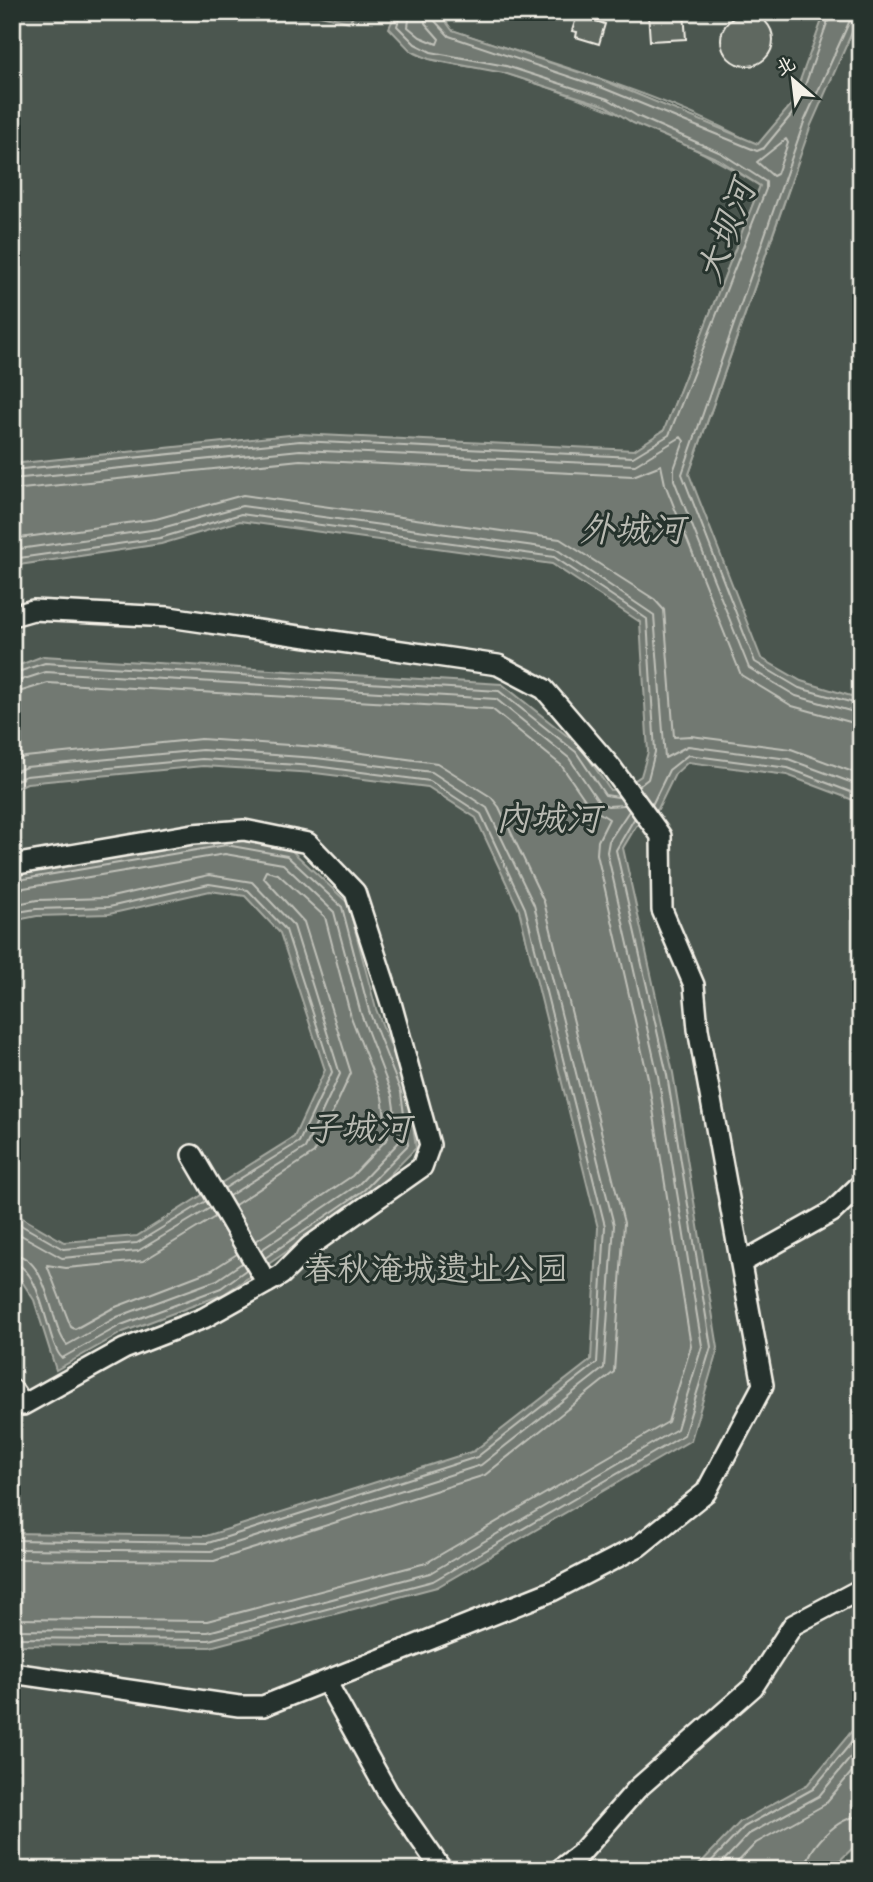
<svg xmlns="http://www.w3.org/2000/svg" width="873" height="1882" font-family="Caveat,'LXGW WenKai TC',sans-serif">
<rect width="100%" height="100%" fill="#323e38"/>
<filter id="ink" filterUnits="userSpaceOnUse"><feTurbulence type="fractalNoise" baseFrequency=".0143" numOctaves="2"/><feDisplacementMap in="SourceGraphic" scale="14" xChannelSelector="R" yChannelSelector="G"/><feConvolveMatrix kernelMatrix="1 2 1 2 8 2 1 2 1" color-interpolation-filters="sRGB"/></filter>
<g filter="url(#ink)">
<path fill="#4c564f" stroke="#a0a49c" stroke-width="2" d="M12,12H396L392,18C398,28 405,47 415,53C443,67 479,65 508,74C594,101 684,138 760,186L664,431L689,474L796,169C693,101 567,69 451,30L439,12H861V1870H12Z"/>
<path fill="#727972" stroke="#a6a9a1" stroke-width="2" d="M308,12H344L353,17L349,22Z
M396,12H439L452,30L605,81L758,144L791,105L825,12H861L811,125L689,474L761,658L801,681L861,699V803L787,775L688,762L675,774L655,815L636,826L623,848L673,1073L718,1348L691,1440L437,1587L210,1647L12,1645V1533L206,1536L474,1451L591,1360L598,1228L519,910L476,818L428,787L315,773L203,766L27,783L12,790V668L43,656L502,684L581,747L610,790L621,789L641,776L648,752L640,622L552,564L240,521L161,544L12,566V464L299,434L634,450L664,430L760,186L718,159L633,123L606,106L504,73L429,59L411,51L389,28Z
M226,838L290,849L348,903L376,1009L408,1090L416,1148L369,1196L224,1294L123,1332L56,1370L34,1300L12,1266V1205L14,1213L64,1242L137,1236L294,1137L325,1070L280,933L245,896L210,891L109,914L37,916L12,921V875Z
M861,1720V1840L830,1870H694L740,1822L808,1784Z"/>
<g fill="none" stroke-linecap="round" stroke-linejoin="round">
<path stroke="#c0c1b9" stroke-width="2" d="M410,12L408,27L420,37L437,44L439,39L425,23L424,12
M433,12L434,20L449,36L603,88L757,151L764,148L797,108L831,12
M861,14L851,18L804,122L682,474L755,662L799,688L861,705
M786,139L788,143L777,174L773,176L757,162Z
M12,470L300,441L633,457L669,435L766,189V182L721,153L637,116L608,99L506,66L431,52L415,44L397,26L401,12
M12,479L300,450L635,465L681,437L684,441L674,469V480L749,668L796,696L861,714
M12,490L300,460L633,476L661,465L665,484L741,675L792,706L861,725
M12,539L156,519L243,495L560,539L654,599L664,610L674,737L691,736L791,749L861,775
M12,550L158,529L242,506L556,549L654,615L665,758L688,746L788,759L861,786
M12,559L160,538L241,514L554,557L647,619L655,752L648,779L639,786
M12,674L45,663L499,691L576,752L605,795L618,797
M12,683L46,672L496,699L569,758L599,802L608,806L624,805
M12,694L48,683L492,709L561,765L590,807L609,819L598,841L597,854L648,1078L691,1346L668,1422L426,1563L207,1621L12,1619
M12,761L25,757L201,739L317,747L437,763L491,797L499,807L544,902L624,1223L614,1372L485,1475L214,1561L12,1559
M12,773L26,767L202,750L316,758L432,772L487,808L534,905L614,1225L604,1368L481,1465L211,1551L12,1549
M12,782L26,776L202,759L315,766L430,781L481,814L525,908L605,1226L597,1363L477,1457L208,1543L12,1540
M652,805L669,770L688,755L788,768L861,796
M12,881L226,845L287,856L342,907L369,1011L401,1092L408,1145L364,1190L265,1258
M12,890L225,854L283,864L334,912L361,1014L392,1095L399,1142L359,1184L261,1250
M12,905L37,900L107,898L209,875L252,882L294,926L340,1074L305,1148L229,1196
M12,913L36,909L109,907L209,884L248,890L286,930L332,1072L299,1142L225,1188
M235,1205L314,1153L351,1073L304,922L263,877L266,871L278,874L325,917L351,1017L382,1097L388,1138L352,1176L256,1241
M215,1217L143,1261L66,1268L47,1265L71,1327L75,1329L113,1308L212,1270L237,1254
M12,1220L63,1249L137,1243L206,1201
M12,1230L62,1258L138,1251L210,1208
M12,1254C50,1257 49,1325 67,1345L117,1317L217,1280L242,1263
M12,1263C43,1267 46,1343 62,1358L121,1325L221,1288L246,1270
M12,1630L208,1632L430,1573L677,1429L702,1346L658,1076L607,852L609,841L629,811
M12,1638L209,1640L433,1581L684,1435L711,1347L667,1075L616,850L634,819
M703,1870L744,1827L813,1789L861,1731
M715,1870L749,1834L819,1796L861,1745
M730,1870L756,1843L824,1805L861,1761
M806,1870C807,1847 838,1817 861,1816"/>
</g>
<path fill="#5f6861" stroke="#f4f1e8" stroke-width="2" d="M578,12L598,15L596,21L605,24L599,44L576,37L577,32L572,31Z
M648,12H684L686,39L650,41Z
M721 40a26 26 0 1 1 52 0a26 26 0 1 1-52 0Z"/>
<g fill="none" stroke-linecap="round" stroke-linejoin="round">
<defs>
<path id="minor" d="M12,616L33,610L169,617L498,665L544,689L611,767L661,836L662,910L694,985L698,1029L763,1385L706,1492L639,1546L552,1591L263,1706H239L12,1673
M12,865L193,834L244,830L308,843L355,892L391,1003L430,1145L422,1167L310,1246L281,1275L204,1318L124,1349L23,1405L12,1389
M192,1155L267,1283
M741,1263L832,1212L861,1184
M326,1681L388,1793L442,1870
M559,1870L580,1854L637,1789L753,1687L793,1625L861,1589"/>
</defs>
<use href="#minor" stroke="#f4f1e8" stroke-width="24"/>
<use href="#minor" stroke="#26332d" stroke-width="19"/>
</g>
</g>
<g text-anchor="middle" dominant-baseline="central" stroke-width="6" stroke-linejoin="round" paint-order="stroke">
<g font-size="33" fill="#b9bbb2" stroke="#26332d">
<text x="436" y="1269">春秋淹城遗址公园</text>
</g>
<g font-size="35" font-style="italic" fill="#babbb3" stroke="#26332d">
<text transform="translate(726 231) rotate(-69)">大坝河</text>
<text x="632" y="529">外城河</text>
<text x="548" y="818">内城河</text>
<text x="358" y="1128">子城河</text>
</g>
</g>
<rect width="873" height="1882" fill="none" stroke="#26332d" stroke-width="42"/>
<rect x="21" y="21" width="831" height="1840" fill="none" stroke="#f4f1e8" stroke-width="2.5" filter="url(#ink)"/>
<g transform="translate(793 80) rotate(332)" stroke="#26332d" stroke-width="5" paint-order="stroke">
<path d="M0-5L12 26L0 18L-12 26Z" fill="#f4f1e8"/>
<text y="-10" font-size="19" font-weight="bold" text-anchor="middle" fill="#f4f1e8">北</text>
</g>
</svg>
